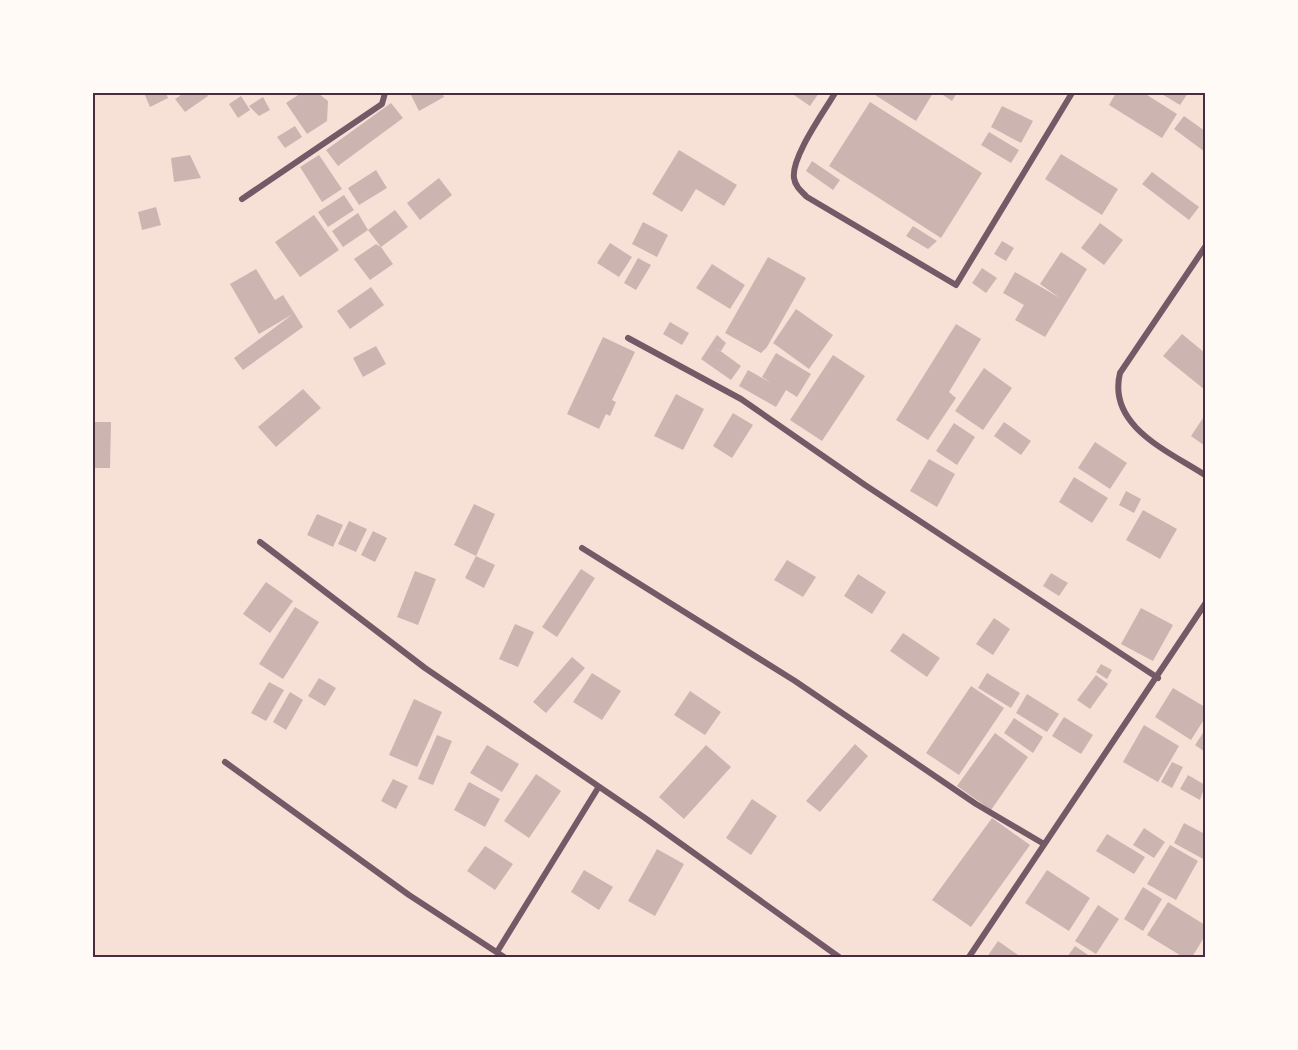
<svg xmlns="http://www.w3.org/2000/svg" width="1298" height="1050" font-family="'Asap Condensed',sans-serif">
<rect width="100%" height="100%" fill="#f7e1d7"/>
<path fill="#ccb4b1" d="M144,93H166L168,98L150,107Z
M184,93H206L208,96L185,112L175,99Z
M301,93H318L328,101L327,121L307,134L286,103Z
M410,93H442L444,97L419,111Z
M791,93H819L810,106Z
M877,93H933L916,121L875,95Z
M940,93H957L952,101Z
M1116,93H1144L1177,114L1162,138L1109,105Z
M1160,93H1188L1180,105Z
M241,96L250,110L238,118L229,104Z
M263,97L270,110L259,116L249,106Z
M870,102L982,173L941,238L829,166Z
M391,103L403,118L338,166L326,150Z
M1002,106L1033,121L1021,143L991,127Z
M1184,116L1205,131V152L1174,129Z
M295,126L302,137L285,148L277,137Z
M989,132L1019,150L1011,163L981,145Z
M679,150L737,185L724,206L696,189L682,212L652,194Z
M1061,154L1118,189L1102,215L1045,179Z
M190,155L201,178L174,182L171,158Z
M319,155L342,189L322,202L300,167Z
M812,161L840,180L833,190L806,171Z
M376,170L387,188L359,205L348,188Z
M1152,172L1199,207L1189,220L1142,184Z
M439,178L452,195L420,220L407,203Z
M344,195L354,210L328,227L318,212Z
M156,207L161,225L142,230L138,212Z
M395,210L408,227L381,247L393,264L370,280L354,259L376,244L381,247L368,230Z
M358,213L368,230L343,247L332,231Z
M314,215L339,250L300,277L275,242Z
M643,222L668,235L657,257L632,244Z
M1100,223L1123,240L1104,265L1081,248Z
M913,226L937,241L928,249L906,236Z
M1002,241L1014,248L1006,261L994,254Z
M610,243L632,257L619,277L597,263Z
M1061,252L1087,269L1045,337L1015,320L1024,305L1003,293L1015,272L1060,298L1040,284Z
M768,257L806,278L767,347L761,353L725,333Z
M638,258L651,265L636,290L624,283Z
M712,264L745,285L730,309L696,288Z
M982,268L997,278L986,293L972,283Z
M256,269L275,300L283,295L303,327L243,370L234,358L293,314L259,334L230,284Z
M371,287L384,305L350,329L337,311Z
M796,309L833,335L809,369L773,343Z
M670,322L689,333L682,345L663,334Z
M956,324L981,339L949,392L956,398L928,440L896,420Z
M1182,334L1205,353V390L1163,356Z
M717,335L726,343L721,351L715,347L741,366L731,380L701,359Z
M603,337L635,352L612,400L616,402L610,416L606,414L599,429L567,414Z
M376,346L386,364L363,377L353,358Z
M776,353L811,374L797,397L786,390L776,407L739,386L748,370L771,383L762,377Z
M833,355L865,376L822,441L790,420Z
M984,368L1012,388L983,430L955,411Z
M303,389L321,408L276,447L258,427Z
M676,394L704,409L683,450L654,436Z
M733,413L753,425L732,458L713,446Z
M1205,415V446L1191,436Z
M93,422H111L110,468H93Z
M1004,422L1031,441L1021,455L994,436Z
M954,423L975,437L957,465L936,451Z
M1095,442L1127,463L1110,489L1078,468Z
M929,459L955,474L937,507L910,491Z
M1074,477L1108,498L1092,523L1059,502Z
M1126,491L1141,499L1134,513L1119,505Z
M474,504L495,514L476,556L454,545Z
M1143,510L1177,529L1160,559L1126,540Z
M317,514L343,525L333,547L307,535Z
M349,521L367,529L356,552L338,544Z
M373,531L387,538L375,562L361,555Z
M476,556L495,565L484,588L465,578Z
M787,560L816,577L803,597L774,580Z
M581,569L595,578L557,637L542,627Z
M415,571L436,579L418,625L397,617Z
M1051,573L1068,583L1059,596L1043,586Z
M858,574L886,592L872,614L844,596Z
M266,582L293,601L270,633L243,614Z
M295,607L319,622L283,679L259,664Z
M1141,608L1173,625L1153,661L1121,644Z
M994,618L1010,629L993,655L976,644Z
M515,624L534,632L518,667L499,659Z
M903,633L940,658L927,677L890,651Z
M572,657L585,668L546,713L533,702Z
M1101,664L1112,670L1107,679L1096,672Z
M592,673L621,691L602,720L573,702Z
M987,673L1020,693L1011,708L978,688Z
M1096,675L1108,684L1090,709L1077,700Z
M319,678L336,688L325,706L308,696Z
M269,682L284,690L266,721L251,713Z
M971,686L1004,708L959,775L926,753Z
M1173,688L1205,707V718L1191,740L1155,717Z
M690,691L721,712L705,735L674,715Z
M290,692L303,700L286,730L273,722Z
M1027,694L1059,714L1047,732L1016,713Z
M414,699L442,712L417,767L389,755Z
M1064,717L1093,735L1081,754L1052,736Z
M1014,718L1043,737L1033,753L1004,733Z
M1144,725L1179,746L1158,782L1123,762Z
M1205,730V752L1195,745Z
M995,733L1028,757L991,810L957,786Z
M437,735L452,741L433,785L418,779Z
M855,744L868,756L820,812L806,801Z
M487,745L519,764L502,792L470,773Z
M706,745L731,767L684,819L659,797Z
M1172,762L1183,767L1172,788L1161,782Z
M536,774L561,791L529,838L504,821Z
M1188,775L1205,785L1200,800L1180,789Z
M393,779L408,786L396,809L381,801Z
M469,782L500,799L485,827L454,810Z
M752,799L777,816L751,855L726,838Z
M992,818L1030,845L971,927L932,900Z
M1184,823L1205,834V860L1174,843Z
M1144,828L1165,842L1154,858L1133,845Z
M1107,834L1145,857L1134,874L1096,851Z
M1170,845L1198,861L1176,900L1147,884Z
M485,846L513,864L495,890L467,871Z
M657,849L684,864L655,916L628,901Z
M584,870L613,887L599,910L571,892Z
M1047,870L1090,898L1069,931L1025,903Z
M1143,887L1162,899L1143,931L1124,919Z
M1168,902L1205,925V936L1192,957H1183L1147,935Z
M1098,905L1119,919L1096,954L1075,941Z
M998,941L1021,957H987Z
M1075,946L1091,957H1067Z"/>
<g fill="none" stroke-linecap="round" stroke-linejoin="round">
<path stroke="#755966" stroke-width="6" d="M835,93C824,112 791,157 794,178C795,186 801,191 807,197L956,285L1072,93
M242,199L382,104L385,93
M1205,247L1120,373C1107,426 1168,451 1205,475
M628,338L741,399L865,485L1158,678
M260,542L425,668L645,818L839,957
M582,548L795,681L976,804L1044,844
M225,762L409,895L504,957
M497,952L598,788
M969,957L1205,604"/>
</g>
<rect width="1298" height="1050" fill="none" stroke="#fffaf5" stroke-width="189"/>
<rect x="94" y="94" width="1110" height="862" fill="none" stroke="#4a2c40" stroke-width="2"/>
</svg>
